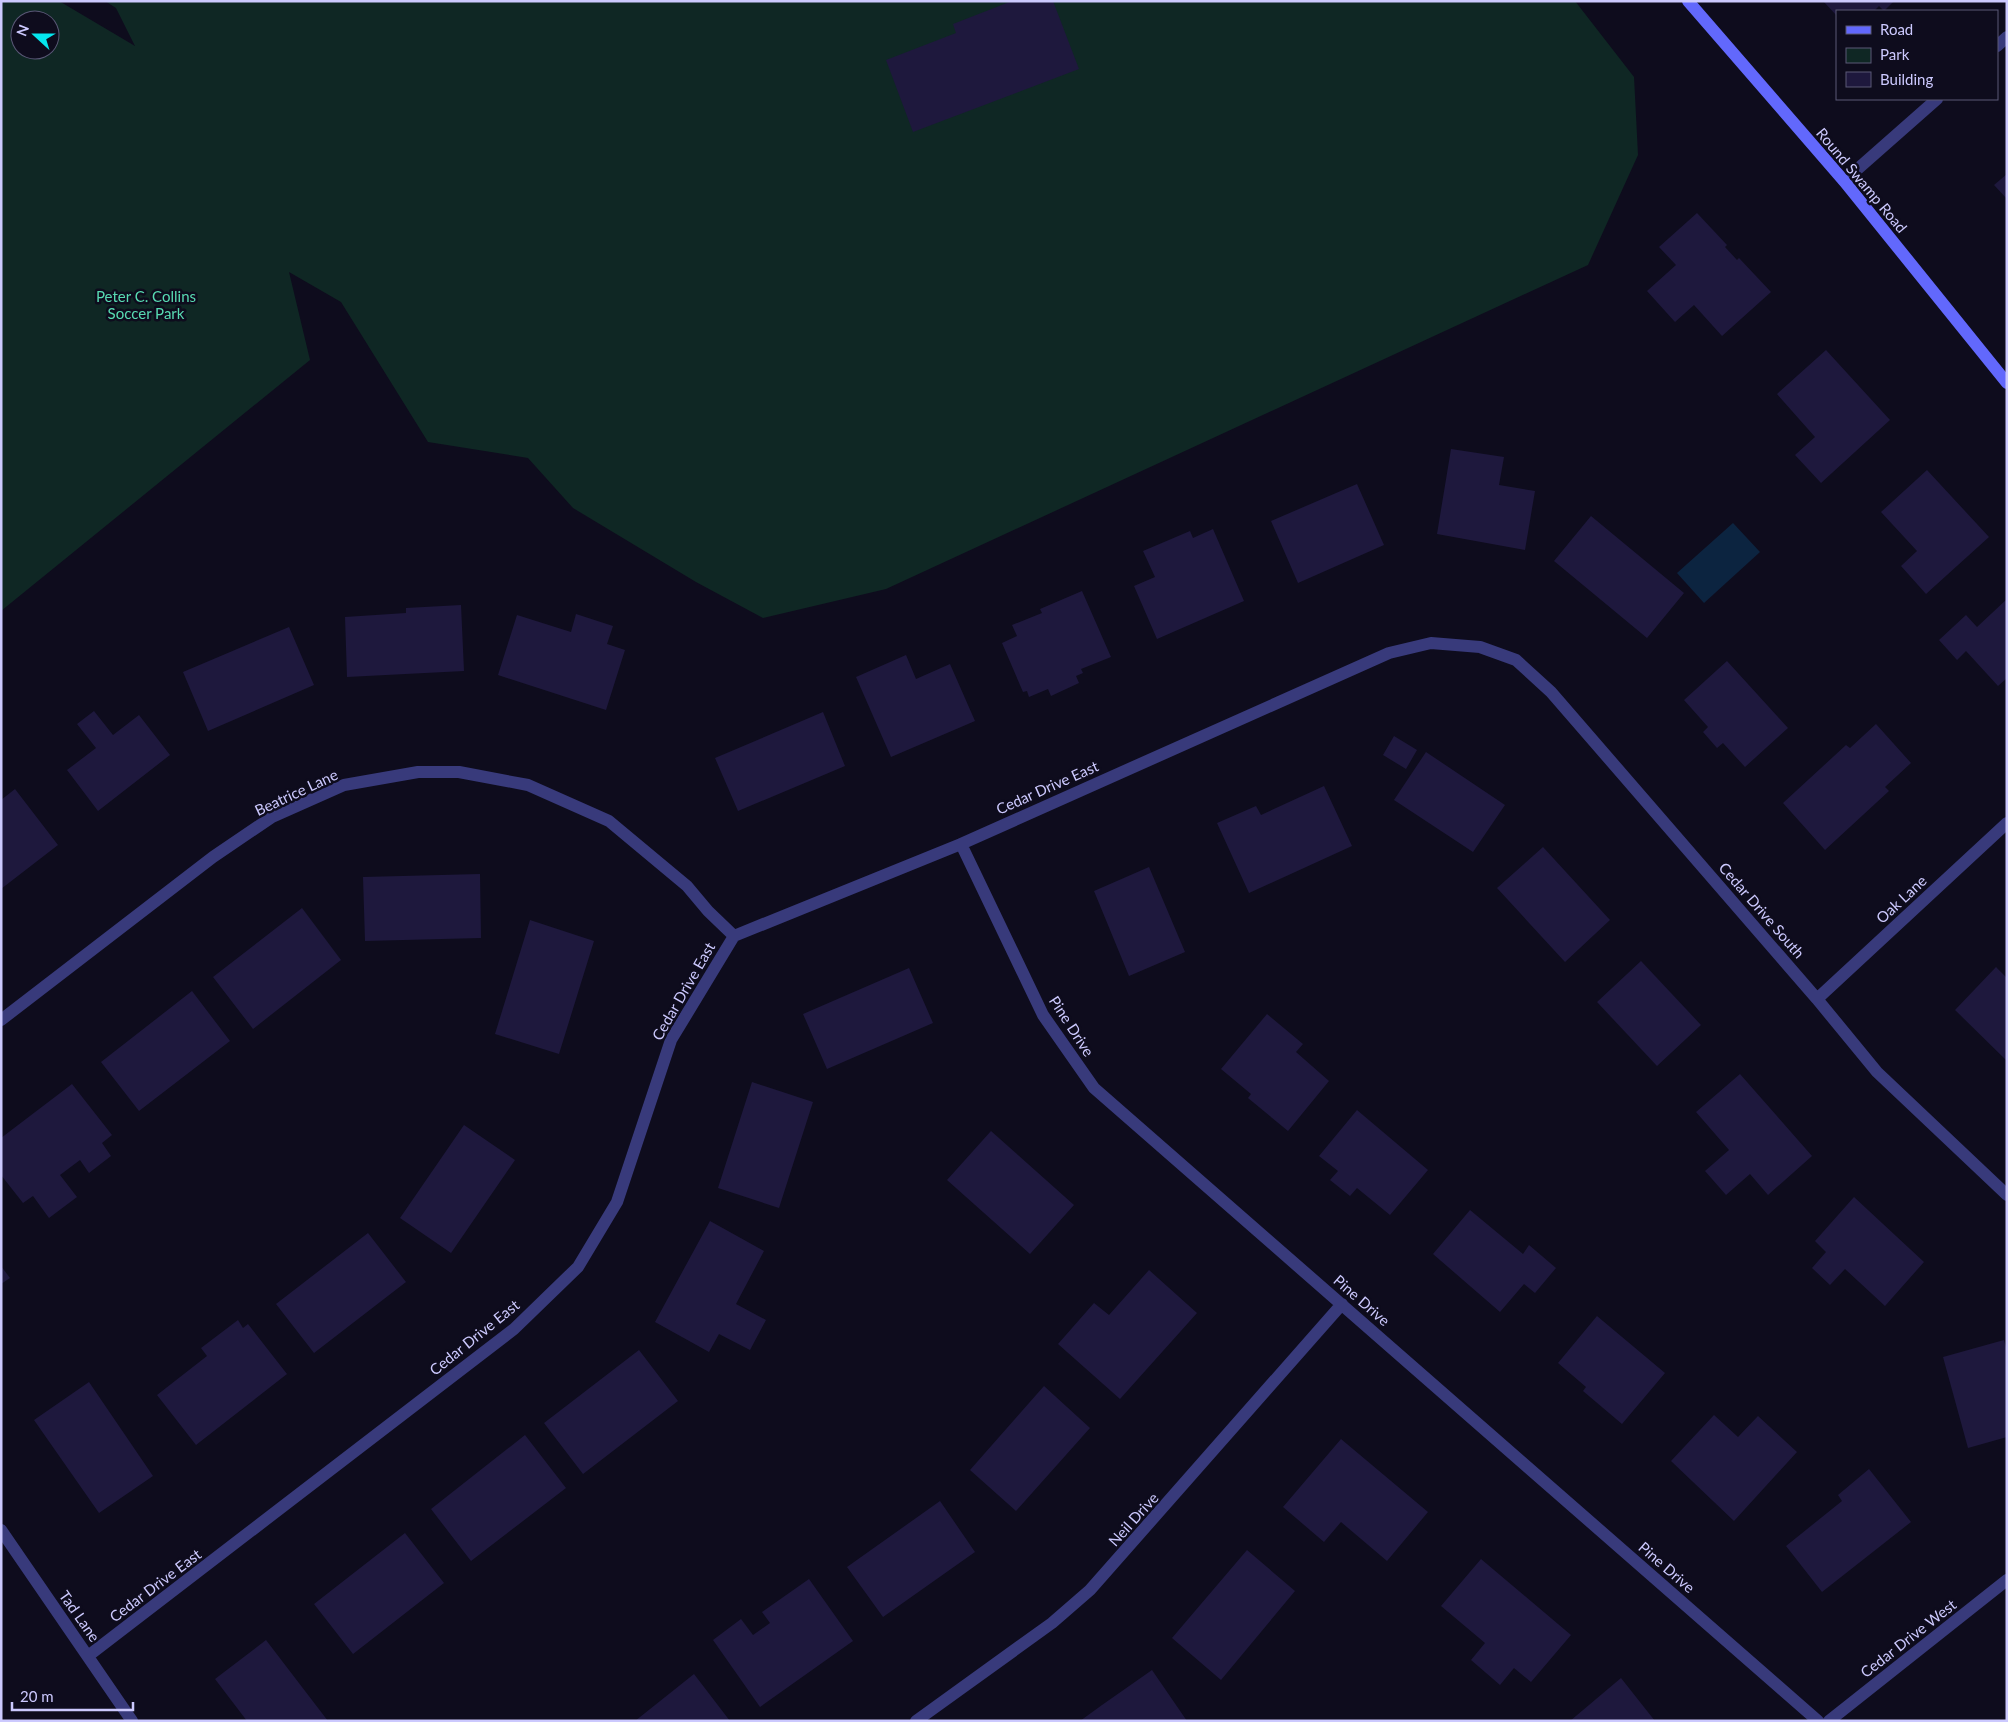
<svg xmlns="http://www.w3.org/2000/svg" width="2008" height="1722" font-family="Lato,sans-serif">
<rect width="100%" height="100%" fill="#0e0c1d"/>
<path fill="#0f2724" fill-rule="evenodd" d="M1,1H59L135,46L116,8L105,1H1575L1634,77L1638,155L1588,265L886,589L763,618L696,582L573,508L528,458L428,442L341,302L289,272L310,360L1,611ZM20,20H50V50H20Z"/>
<path fill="#0c2440" d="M1733,523L1760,552L1704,603L1677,573Z"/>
<path fill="#1e183d" d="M1012,1H1053L1079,69L913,132L886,60L956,33L953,24Z
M1823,1H1894L1884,11L1879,6L1874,11H1837V16Z
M2007,174V199L1994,185Z
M1697,213L1727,245L1725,247L1737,260L1739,258L1771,292L1722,336L1694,305L1675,322L1647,291L1676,265L1659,247Z
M1826,350L1890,420L1821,483L1795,455L1815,437L1777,394Z
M1451,449L1504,457L1499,485L1535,491L1525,550L1437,534Z
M1927,470L1989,537L1926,594L1901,566L1917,551L1881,512Z
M1357,484L1384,545L1298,583L1271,521Z
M1591,516L1684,593L1647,638L1554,561Z
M1213,529L1244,601L1157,639L1134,586L1155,577L1143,551L1190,531L1193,538Z
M1082,591L1111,657L1081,669L1083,673L1076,676L1079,683L1051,696L1048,689L1029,697L1027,691L1023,692L1002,643L1017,636L1012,625L1042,613L1040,609Z
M2007,599V678L1998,686L1966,651L1957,660L1939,640L1966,615L1977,627Z
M461,605L464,671L347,677L345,617L406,613V608Z
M576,614L613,626L607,644L625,650L606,710L498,675L517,615L571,632Z
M289,627L314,685L208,731L183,672Z
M906,655L916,679L950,664L975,721L891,757L856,677Z
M1727,661L1788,728L1745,767L1723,743L1717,748L1703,732L1708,727L1684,700Z
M94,711L113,735L139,715L170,755L98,811L67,770L96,748L77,724Z
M823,712L845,766L738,811L715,758Z
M1876,724L1911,763L1885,787L1889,791L1825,850L1783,803L1846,745L1850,748Z
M1394,736L1417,750L1406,769L1383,755Z
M1426,752L1505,805L1473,852L1394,800Z
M1324,786L1352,846L1249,893L1217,823L1256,806L1261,815Z
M15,789L58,845L1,889V800Z
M1543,847L1610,920L1565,962L1497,888Z
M1149,867L1185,952L1129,976L1094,891Z
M480,874L481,938L365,941L363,877Z
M302,908L341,960L253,1029L213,977Z
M530,920L594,941L559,1054L495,1034Z
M1641,961L1701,1025L1657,1066L1597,1002Z
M1996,967L2007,978V1061L1955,1010Z
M909,968L933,1023L827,1069L803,1014Z
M192,991L230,1041L139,1111L101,1062Z
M1267,1014L1303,1044L1296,1052L1329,1081L1288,1131L1248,1098L1251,1094L1221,1069Z
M1740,1074L1812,1156L1768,1195L1750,1174L1726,1195L1705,1171L1729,1150L1696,1112Z
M752,1082L813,1102L779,1208L718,1188Z
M72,1084L112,1135L102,1143L111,1156L89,1173L80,1160L60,1175L77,1197L49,1218L33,1196L23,1203L1,1175V1138Z
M1357,1110L1428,1170L1390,1215L1357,1188L1350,1196L1330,1180L1338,1171L1319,1156Z
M464,1125L515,1160L451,1253L400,1218Z
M991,1131L1074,1205L1030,1254L947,1180Z
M1854,1197L1924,1262L1885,1306L1845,1269L1830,1285L1812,1268L1826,1252L1815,1241Z
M1470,1210L1523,1254L1529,1245L1556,1268L1535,1293L1524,1284L1500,1312L1433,1254Z
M710,1221L764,1251L736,1304L766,1320L750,1350L719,1334L709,1352L655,1322Z
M368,1233L406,1282L314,1353L276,1304Z
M1,1266L10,1278L1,1284Z
M1149,1270L1197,1313L1120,1399L1058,1344L1094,1303L1109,1315Z
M1597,1316L1665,1373L1622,1424L1583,1391L1586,1387L1558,1363Z
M238,1320L243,1328L248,1324L287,1374L196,1445L157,1395L207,1356L201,1348Z
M2004,1340L2007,1351V1437L1968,1448L1943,1357Z
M639,1350L678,1401L583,1474L544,1423Z
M89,1382L153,1476L99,1513L34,1420Z
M1044,1386L1090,1428L1016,1511L970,1470Z
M1714,1415L1738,1437L1758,1416L1797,1452L1734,1521L1671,1461Z
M525,1435L566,1488L471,1561L431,1509Z
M1341,1439L1428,1512L1387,1561L1341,1522L1324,1542L1283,1507Z
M1869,1469L1911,1522L1822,1592L1786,1546L1842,1501L1838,1495Z
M940,1501L975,1552L883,1617L847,1567Z
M405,1533L444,1583L353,1654L314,1604Z
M1247,1550L1295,1591L1221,1680L1172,1638Z
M1481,1559L1571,1635L1531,1682L1514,1668L1500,1685L1471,1660L1485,1643L1441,1606Z
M809,1579L853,1641L760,1707L713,1640L741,1619L753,1635L770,1623L762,1612Z
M266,1640L328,1721H247L215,1679Z
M1152,1670L1187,1721H1080L1102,1705Z
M694,1674L730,1721H635Z
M1621,1678L1655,1721H1570Z"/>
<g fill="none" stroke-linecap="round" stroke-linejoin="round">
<path stroke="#383a7b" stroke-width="12" d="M1997,46L2007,37
M1844,181L1937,99
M961,844L1043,1015L1094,1088L1818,1721
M1817,999L2007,823
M1,1020L213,857L272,817L344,785L418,772H459L528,785L609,821L687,886L708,911L734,936
M1,1530L132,1721
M88,1656L514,1329L578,1267L617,1202L671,1040L734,936L961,844L1389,653L1431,643L1480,647L1516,660L1551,692L1817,999L1877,1072L2007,1195
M916,1721L1052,1623L1090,1590L1342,1304
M1829,1721L2007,1580"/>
<path stroke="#6268fc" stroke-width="12" d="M1688,1L1844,181L2007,383"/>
</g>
<g text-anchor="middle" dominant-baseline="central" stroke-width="5" stroke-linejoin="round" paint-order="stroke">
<g font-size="15" fill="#ccc9fe" stroke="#0e0c1d">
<text transform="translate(1862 180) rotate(50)">Round Swamp Road</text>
<text transform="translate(1047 787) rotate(-24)">Cedar Drive East</text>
<text transform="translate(296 792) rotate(-25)">Beatrice Lane</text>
<text transform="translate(1901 899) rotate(-43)">Oak Lane</text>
<text transform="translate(1762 910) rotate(49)">Cedar Drive South</text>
<text transform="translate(683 991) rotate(-60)">Cedar Drive East</text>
<text transform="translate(1072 1026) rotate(57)">Pine Drive</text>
<text transform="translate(1362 1300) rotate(41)">Pine Drive</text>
<text transform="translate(474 1337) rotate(-39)">Cedar Drive East</text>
<text transform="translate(1133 1519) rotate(-48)">Neil Drive</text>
<text transform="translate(1667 1567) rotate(41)">Pine Drive</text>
<text transform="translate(155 1585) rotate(-37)">Cedar Drive East</text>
<text transform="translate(80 1616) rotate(55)">Tad Lane</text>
<text transform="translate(1908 1638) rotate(-38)">Cedar Drive West</text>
</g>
<g font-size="15" fill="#58dbb2" stroke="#0e0c1d">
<text x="146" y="296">Peter C. Collins<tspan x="146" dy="17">Soccer Park</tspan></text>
</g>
</g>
<rect width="2008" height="1722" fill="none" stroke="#ccc9fe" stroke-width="5"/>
<rect x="1836" y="10" width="162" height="90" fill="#0e0c1d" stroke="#5a5877"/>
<rect x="1846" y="26" width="25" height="8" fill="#6268fc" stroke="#5a5877"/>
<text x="1880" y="35" font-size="15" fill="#ccc9fe">Road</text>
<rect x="1846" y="48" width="25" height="15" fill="#0f2724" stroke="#5a5877"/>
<text x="1880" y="60" font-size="15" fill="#ccc9fe">Park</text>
<rect x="1846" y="72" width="25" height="15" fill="#1e183d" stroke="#5a5877"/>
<text x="1880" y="85" font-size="15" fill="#ccc9fe">Building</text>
<g transform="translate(35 35) rotate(291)"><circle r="24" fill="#0e0c1d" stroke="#5a5877"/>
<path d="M0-4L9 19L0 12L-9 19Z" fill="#05e6ee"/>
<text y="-8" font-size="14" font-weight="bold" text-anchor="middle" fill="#ccc9fe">N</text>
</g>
<path d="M12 1702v8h121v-8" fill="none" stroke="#ccc9fe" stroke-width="2.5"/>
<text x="20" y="1702" font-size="15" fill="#ccc9fe" stroke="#0e0c1d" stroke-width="4" paint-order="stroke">20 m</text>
</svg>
